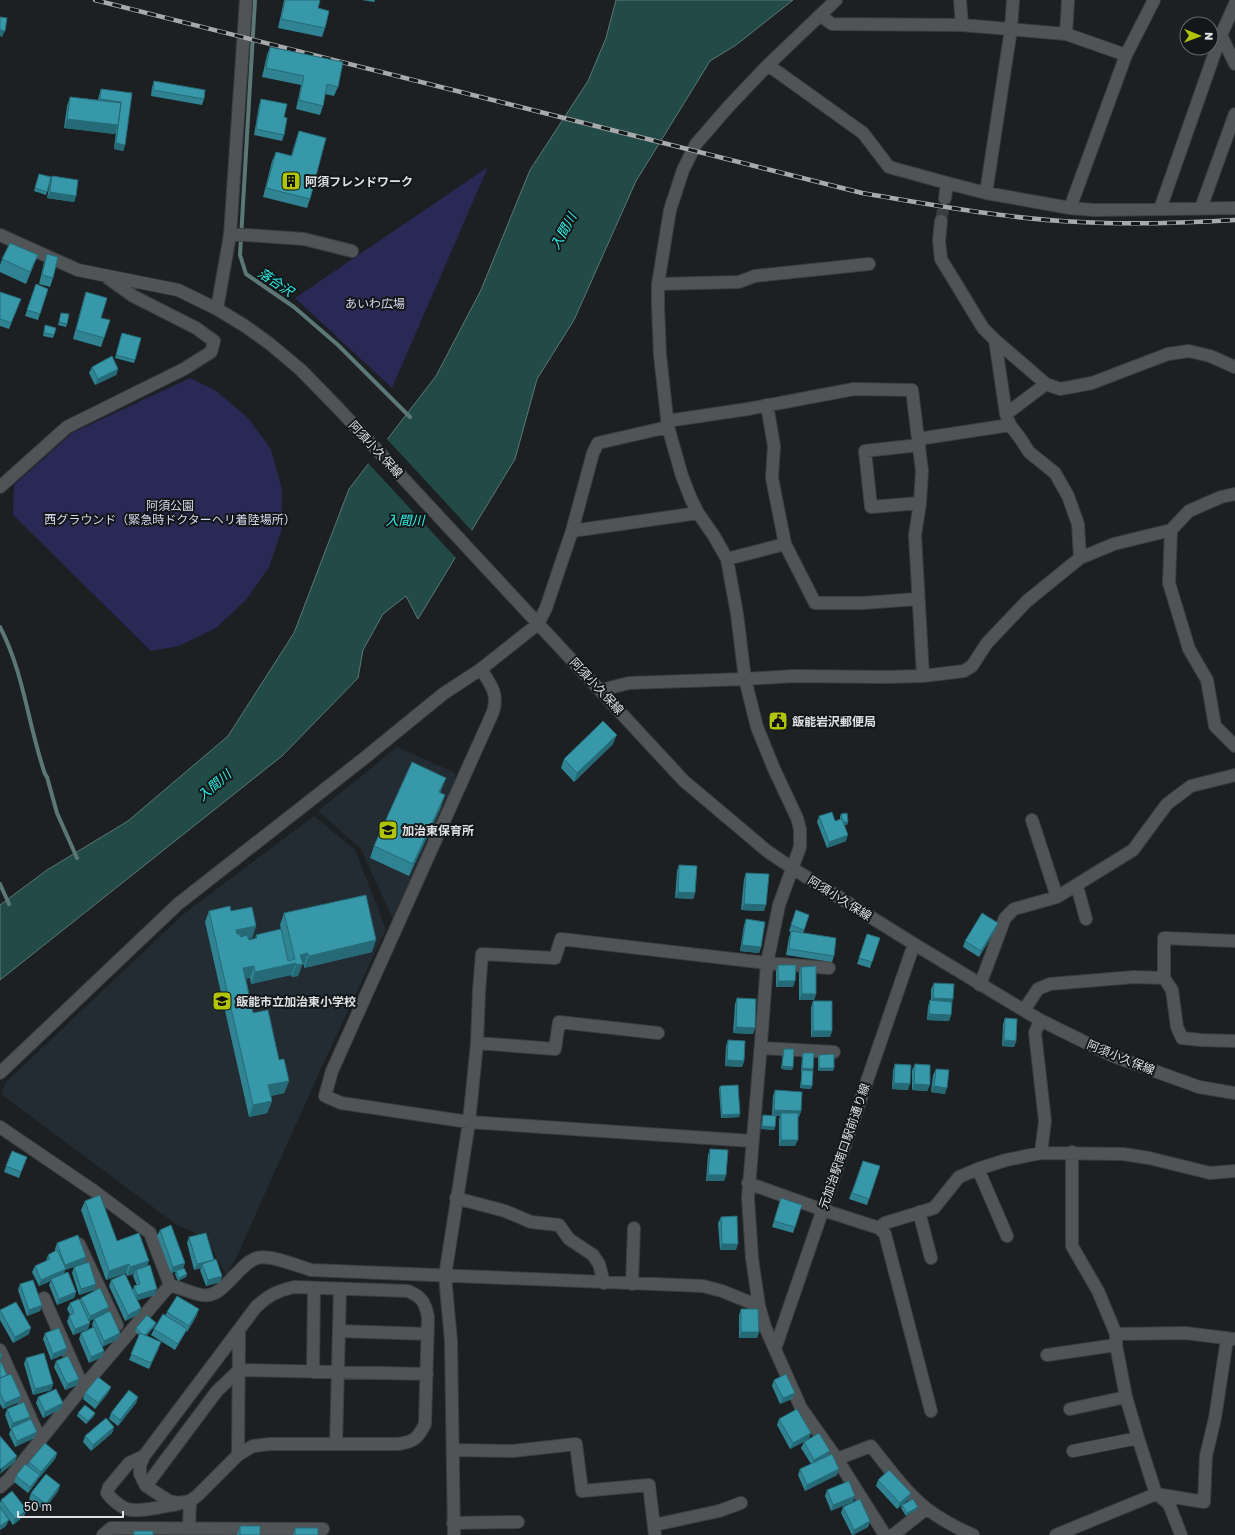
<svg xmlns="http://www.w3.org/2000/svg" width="1235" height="1535" font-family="'Golos Text','Noto Sans JP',sans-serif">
<rect width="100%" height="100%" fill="#1c2022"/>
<path fill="#232c32" d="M397,747L455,773L456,785L395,924L361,849L318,811Z
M314,816L355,850L386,929L319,1073L238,1254L226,1275L206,1238L177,1225L1,1094L6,1082L186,912Z"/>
<path fill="#2a2855" d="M488,167L392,388L295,298Z
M190,378L215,390L248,418L271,449L282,489V529L269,567L246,600L216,628L179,646L151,651L13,515L14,485L72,433Z"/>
<path fill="#224b48" stroke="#5b7876" d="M616,0H793L736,45L710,61L636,181L574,320L537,379L515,459L418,619L406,596L383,614L363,650L358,678L282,756L0,980V905L47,870L128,821L228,736L294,633L349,489L436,376L481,290L530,170L588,81L606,38Z"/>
<path fill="#1c2022" d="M386,438L473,532L457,559L367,462Z"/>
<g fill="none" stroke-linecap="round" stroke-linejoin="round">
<path stroke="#5b7876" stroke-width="4" d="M255,0L240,255L246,274L294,307L338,345L410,417
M0,627C24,673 28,725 45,774L47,777L57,813L77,858
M0,884L9,904"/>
<path stroke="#393d3f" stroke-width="12" stroke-dasharray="12 6" stroke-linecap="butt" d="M941,221L945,198"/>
<defs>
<path id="minor" d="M836,0L768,65L729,106L696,144L683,170L670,210L658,284V306L660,355L668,427L682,476L691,499L698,513L714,536L727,559L737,614L745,679L757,727L774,769L797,818L800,829V847L779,905L767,963L761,1043L748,1198L752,1258L759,1306L765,1327L801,1408L837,1459L885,1535
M960,0L962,25
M821,16L832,24L962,25L1066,34L1126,55
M1066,34L1068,0
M1221,35L1235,64
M768,65L863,133L889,167L947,183L986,193L1070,208L1094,210L1235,208
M986,193L1011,29L1013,0
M945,198L947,183
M1070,208L1126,55L1154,0
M1201,208L1235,114
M1160,209L1221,35L1235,4
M941,221L939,241L941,259L983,328L995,340L1046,384L1060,389L1092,383L1168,354L1189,351L1210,356L1235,367
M0,235L78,270L178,290L217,309L245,326L270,344L301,370L338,408L684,781L767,851L792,868L914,944L1040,1020L1113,1056L1199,1087L1235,1093
M230,235H247L304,239L352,251
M658,284L739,282L755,276L869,264
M217,309L230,235L246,0
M995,340L1006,414L1010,425L1020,438L1029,452L1055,473L1068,496L1078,524L1080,558
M1006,414L1046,384
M667,421L748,409L854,389L912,390L922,471L920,503L915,535L923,676
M918,439L1010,425
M919,445L865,451L871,507L920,503
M0,487L67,427L184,369L211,352L214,341L196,328L133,296L108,278
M1171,530L1169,583L1189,649L1207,680L1215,726L1235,746
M572,531L698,513
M785,544L815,603H863L917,599
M727,559L785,544L772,478L774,446L767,405
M481,669C490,684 499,693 493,712L332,1071L325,1096L341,1103L469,1122L752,1141
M601,690L629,683L745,679L794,676L886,677L923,676L964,671L972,666L987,643L1027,601L1080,558L1114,544L1171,530L1189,511L1221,497L1235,494
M1032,820L1057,897
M1077,886L1086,919
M1235,941L1164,938V978L1172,990L1177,1027L1182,1038L1201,1040L1235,1041
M980,985L1005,918L1014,909L1057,897L1133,850L1167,804L1191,786L1235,775
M1024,1010L1038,989L1050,984L1134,977L1164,978
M1040,1020L1035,1033L1045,1121L1041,1153
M477,1043L555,1049L559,1022L658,1033
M761,1048L834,1052
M0,1073L178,904L362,760L443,694L481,669L538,624L546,608L572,531L593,453L598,443L668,427
M0,1127L94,1191L150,1233L170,1285C180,1288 192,1293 202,1295C224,1299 237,1264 257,1258C269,1254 298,1266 311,1270L703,1286L722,1291L759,1306
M978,1169L1007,1236
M748,1183L823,1210L879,1228L885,1234L931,1411
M456,1198L505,1211L531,1222L559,1225L569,1239L593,1255L599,1264L604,1283
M919,1212L931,1258
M879,1228L885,1223L934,1208L959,1177L978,1169L1006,1160L1041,1153L1123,1154L1149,1158L1210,1173L1235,1171
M79,1244L117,1325
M632,1284L634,1228
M294,1287L408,1291C422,1297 425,1302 428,1317L425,1424C418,1438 414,1442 398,1444H270L253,1446L238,1455L197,1496L190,1501L179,1503L169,1501L146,1486L140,1474V1465L144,1456L256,1307C269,1295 277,1291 294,1287Z
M44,1298L83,1387
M339,1331L428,1334
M1116,1334L1185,1333L1234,1339
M775,1349L914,944
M0,1350L40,1439
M1047,1355L1116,1345
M313,1372L314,1288
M1070,1409L1126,1397
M336,1444L340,1289
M453,1450L513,1451L576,1444L582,1491L649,1485L655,1535
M1073,1451L1138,1438
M238,1455L239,1330
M144,1456L129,1463L109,1487L107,1493C111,1499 121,1507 127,1509C139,1513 165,1506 178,1504
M837,1459L871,1446C887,1466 907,1494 927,1509C942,1520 957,1528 973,1535
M146,1486L217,1391L239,1370L427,1374
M0,1487L9,1479L83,1387L170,1285
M1156,1494L1204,1502L1206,1456L1215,1418L1227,1339
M1157,1494L1169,1504L1181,1535
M453,1523L518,1522
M654,1525L719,1511L741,1503
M189,1528L190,1501
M103,1535L111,1528L323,1529
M454,1535L451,1341L445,1276L469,1122L477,1043L479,991L482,954L555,958L561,939L767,963L829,968
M893,1535L926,1509
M1056,1535L1156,1494L1138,1438L1126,1397L1116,1345V1334L1098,1291L1072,1246V1152"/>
</defs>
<use href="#minor" stroke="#3b3e40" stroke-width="14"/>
<use href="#minor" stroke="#505457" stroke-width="12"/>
<defs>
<path id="rail" d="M95,0L862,193C934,205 1007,219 1080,222C1132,225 1183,223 1235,220"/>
</defs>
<use href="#rail" stroke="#a7a9ab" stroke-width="4.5"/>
<use href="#rail" stroke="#131719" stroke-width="3" stroke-dasharray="9" stroke-linecap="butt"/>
</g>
<path fill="#2f8392" d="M284,0H320L318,8L325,28L322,37L278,28Z
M362,0H375L374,2Z
M270,47L338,87L334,96L325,94L323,106L320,115L296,109L301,85L262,77L267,55Z
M154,81L204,99L202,105L151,96L152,87Z
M101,89L132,93L125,145L123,151L114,149L116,131L115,134L64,128L67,106L70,97L98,100L99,95Z
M261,99L284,117V135L282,141L254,135L259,105Z
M299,131L310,199L307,208L263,197L272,161L276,152L291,156L296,140Z
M39,174L51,177L46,195L34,191Z
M52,176L76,196L74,202L47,198L50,182Z
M47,254L53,278L50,287L39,284L44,263Z
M2,259L33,267L26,284L0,272V265Z
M36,284L48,289L38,320L25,316Z
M0,292L21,299L9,329L0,326Z
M86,292L104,338L101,347L73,339L83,301Z
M61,313L67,324L66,327L58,325Z
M45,325L54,335L53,338L43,336Z
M121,336L135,360L134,363L115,358Z
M92,367L118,369L116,375L95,385L89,373Z
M613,744L574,782L561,768L564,759Z
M446,778L440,793L441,807L409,876L370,858L374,846Z
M841,814L848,822L847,825H844L846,841L827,848L817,822L819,816L835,821L840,819V817Z
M679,865L695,893L693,899L675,898L677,871Z
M746,873L764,911L741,910L744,879Z
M796,910L809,915L803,933L834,956L832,962L786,955L789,937L791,932L789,931Z
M209,911H231L256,926L252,938L248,939L249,940L255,939L256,935L281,929L280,925L284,913L372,952L304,968V965H302L298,976L292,977L291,975L251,984L250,978H246L253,1013L279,1060L289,1081L284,1093L271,1096L272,1101L267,1113L249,1117L205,922Z
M746,919L761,947L759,953L740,951L744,925Z
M996,929L979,957L963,947L965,941Z
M867,934L880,938L870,968L857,964Z
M778,965L793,987H776V971Z
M801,967L816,994L814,1000H799V973Z
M934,983L953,999L952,1002L951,1015L949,1021L927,1020L928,1006L930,1000H931V989Z
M737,998L753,1034L733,1033L735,1004Z
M813,1001L832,1031L830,1037H811V1007Z
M1005,1018L1016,1041L1014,1047L1002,1046L1003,1024Z
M728,1040L744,1061L742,1067L725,1066L726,1046Z
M784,1049L793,1067L792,1070L781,1069L783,1052Z
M803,1053L813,1069V1071L811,1089L800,1088L802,1072L801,1071L802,1056Z
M819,1055L834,1068L833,1071H818V1058Z
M895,1064L908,1090L892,1089L893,1070Z
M915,1064L930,1085L927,1091L912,1090V1070Z
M936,1069L945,1094L931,1092L933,1075Z
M720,1086L739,1117L721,1118L719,1089Z
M775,1090L801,1111L799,1117H798L795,1146H779V1119L780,1116H776L775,1127L774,1130L761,1129L762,1118L763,1115H772L773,1096Z
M710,1149L726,1175L724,1181H706L708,1155Z
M27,1157L19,1178L4,1172L6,1166Z
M863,1161L880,1166L867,1205L849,1199Z
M781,1198L795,1227L793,1233L772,1227Z
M85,1201L117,1241L147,1266L155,1295L138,1300L139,1314L125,1321L109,1286L111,1280L133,1290L134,1286H137L133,1276L134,1274L127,1276L126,1273L106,1280L81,1210Z
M721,1217L736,1250H720L718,1223Z
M160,1230L185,1263L183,1268L187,1274L186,1277L178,1281L175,1274L176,1271H178L171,1273L157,1236Z
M189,1237L214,1260H213L222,1276L220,1282L206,1286L200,1270L201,1268L194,1270L187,1243Z
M57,1243L86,1257L84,1263L65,1270L64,1273L76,1292L74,1298L57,1305L49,1285L51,1281L39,1286L32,1272L35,1266L46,1261L48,1255L55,1251V1249Z
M74,1267L94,1290L79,1295L72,1273Z
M20,1284L42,1305L40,1311L27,1316L18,1290Z
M81,1298L106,1313L89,1321L88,1329L73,1335L67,1322L69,1316L70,1315L67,1309L70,1303L80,1300Z
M741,1309L759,1332L757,1338H739V1315Z
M0,1310L29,1334L13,1343L0,1320Z
M167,1312L197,1315L187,1332L186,1331L184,1335L175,1350L151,1335L154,1329L165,1316Z
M94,1319L120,1333L118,1339L102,1347L104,1351L102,1357L89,1363L79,1339L81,1333L93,1328L92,1325Z
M155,1326L146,1335L159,1348L149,1369L129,1360L139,1335L135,1331L136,1328Z
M45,1333L67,1348L65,1354L51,1360L43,1339Z
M26,1358L53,1384L51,1390L33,1395L24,1364Z
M56,1361L77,1385L65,1390L54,1367Z
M0,1362L7,1375L21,1396L19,1402L3,1409L0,1404Z
M774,1380L792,1399L780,1404L772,1386Z
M111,1387L108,1393L95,1409L83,1399L85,1393Z
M38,1397L61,1409L43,1418L36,1403Z
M138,1397L136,1403L118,1426L109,1419L111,1413Z
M7,1409L29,1420L34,1438L15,1447L9,1434L11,1429H10L5,1415Z
M78,1413H95L94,1416L86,1424L77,1416Z
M779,1419L809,1439L790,1449L777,1425Z
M114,1427L112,1433L91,1451L83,1442L85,1436Z
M804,1442L828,1456L837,1475L805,1491L798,1475L800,1469L811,1464L801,1448Z
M57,1453L55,1459L39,1478V1477L37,1481L28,1493L14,1482L16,1476L28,1466L29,1462Z
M878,1480L911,1493L909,1499L903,1504L916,1510L906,1516L901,1508L902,1505L897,1509L876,1486Z
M60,1485L58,1491L44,1510L29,1499L31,1493Z
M827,1490L855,1496L831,1511L825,1496Z
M1,1500L24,1516L13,1525L0,1507L6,1526L0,1530V1503Z
M843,1507L870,1521L868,1527L853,1535H852L841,1513Z
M240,1526L260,1535H237Z
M295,1528L318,1535H293Z"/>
<path fill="#266a77" d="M0,30L5,31L2,37L0,36Z
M100,99L121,102L119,108L97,105Z
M67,119L118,125L115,134L64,128Z
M116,143L125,145L123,151L114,149Z
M50,192L76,196L74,202L47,198Z
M38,255L33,267L26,284L30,272Z
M118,369L116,375L95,385L98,379Z
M617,735L613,744L574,782L577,773Z
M446,778L441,790L435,804L439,792Z
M445,795L441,807L409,876L413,864Z
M848,822L847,825L841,826L842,823Z
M848,835L846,841L827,848L829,842Z
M678,892L695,893L693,899L675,898Z
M744,904L766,905L764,911L741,910Z
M998,923L996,929L979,957L981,951Z
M256,926L252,938L232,942L236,930Z
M376,940L372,952L304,968L309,956Z
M742,945L761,947L759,953L740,951Z
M308,953L304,965H302L298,976L292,977L300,955Z
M296,963L291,975L251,984L255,972Z
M254,966L250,978L239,980L243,968Z
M778,981H795L793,987H776Z
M802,994H816L814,1000H799Z
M933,998L953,999L950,1005L930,1004Z
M929,1014L951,1015L949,1021L927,1020Z
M736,1027L755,1028L753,1034L733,1033Z
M813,1031H832L830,1037H811Z
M1004,1040L1016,1041L1014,1047L1002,1046Z
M727,1060L744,1061L742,1067L725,1066Z
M782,1066L793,1067L792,1070L781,1069Z
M802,1068L813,1069L812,1072L801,1071Z
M819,1068H834L833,1071H818Z
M289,1081L284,1093L264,1097L268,1085Z
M894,1083L910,1084L908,1090L892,1089Z
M914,1084L930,1085L927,1091L912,1090Z
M801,1085L812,1086L811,1089L800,1088Z
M934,1086L947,1088L945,1094L931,1092Z
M272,1101L267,1113L249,1117L253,1105Z
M774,1110L801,1111L799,1117L781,1116V1113L780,1116H772Z
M740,1114L739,1117L721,1118L722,1115Z
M762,1126L775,1127L774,1130L761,1129Z
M781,1140H798L795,1146H779Z
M708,1175H726L724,1181H706Z
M722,1244H738L736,1250H720Z
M86,1257L84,1263L65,1270L64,1275L51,1279V1281L39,1286L41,1280L63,1270L65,1265Z
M214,1260L211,1265L202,1264L201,1268L194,1270L197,1264Z
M149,1261L146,1269L136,1270L134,1274L127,1276L130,1267Z
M185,1263L182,1269L171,1273L173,1267Z
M129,1264L126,1273L106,1280L109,1271Z
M187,1274L186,1277L178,1281L179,1278Z
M222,1276L220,1282L206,1286L208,1280Z
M96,1284L94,1290L79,1295L81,1289Z
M157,1289L155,1295L135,1301L137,1295Z
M76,1292L74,1298L57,1305L59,1299Z
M42,1305L40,1311L27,1316L29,1310Z
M109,1307L106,1313L88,1322L90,1316Z
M141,1308L139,1314L125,1321L128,1315Z
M199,1309L197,1315L187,1332L189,1326Z
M90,1323L88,1329L73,1335L75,1329Z
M156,1323L155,1326L144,1339L145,1336Z
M31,1328L29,1334L13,1343L15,1337Z
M741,1332H759L757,1338H739Z
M120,1333L118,1339L102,1347L104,1341Z
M67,1348L65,1354L51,1360L53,1354Z
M104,1351L102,1357L89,1363L91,1357Z
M2,1356L0,1362V1357Z
M79,1379L77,1385L65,1390L67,1384Z
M53,1384L51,1390L33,1395L35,1389Z
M111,1387L108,1393L95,1409L98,1403Z
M795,1393L792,1399L780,1404L783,1398Z
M21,1396L19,1402L3,1409L5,1403Z
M138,1397L136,1403L118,1426L120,1420Z
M63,1403L61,1409L43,1418L45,1412Z
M95,1413L94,1416L86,1424L88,1421Z
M30,1417L28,1423L11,1428L10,1429L13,1423Z
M114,1427L112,1433L91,1451L93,1445Z
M37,1432L34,1438L15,1447L17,1441Z
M811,1433L809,1439L790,1449L793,1443Z
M830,1451L827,1457L812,1466L814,1460Z
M57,1453L55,1459L39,1478L41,1472Z
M17,1456L15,1462L0,1474L1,1469Z
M839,1469L837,1475L805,1491L807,1485Z
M40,1475L37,1481L28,1493L30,1487Z
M60,1485L58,1491L44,1510L46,1504Z
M911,1493L909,1499L897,1509L900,1503Z
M855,1496L853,1502L831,1511L833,1505Z
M918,1507L916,1510L906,1516L907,1513Z
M27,1510L24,1516L13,1525L15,1519Z
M9,1520L6,1526L0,1530V1526Z
M870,1521L868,1527L852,1535L854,1530Z"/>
<path fill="#3798aa" stroke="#266a77" d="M285,0H320L318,8L329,11L325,28L281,19Z
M0,17L7,18L5,31L0,30Z
M270,47L343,62L338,87L327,84L323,106L299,100L304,76L266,68Z
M154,81L205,90L204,99L153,90Z
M101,89L132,93L125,145L116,143L121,102L100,99Z
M70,97L121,103L118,125L67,119Z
M261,99L287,104L284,117L287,118L284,135L256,129Z
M299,131L326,138L310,199L266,188L276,152L292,156Z
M39,174L51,177L47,192L35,188Z
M52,176L78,180L76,196L50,192Z
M10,243L38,255L30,272L2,259Z
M47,254L58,257L53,278L42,275Z
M36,284L48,289L40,314L27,310Z
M0,292L21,299L11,323L0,319Z
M86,292L107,298L101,318L110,320L104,338L76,330Z
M61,313L69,314L67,324L59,322Z
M45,325L56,328L54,335L44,333Z
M122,333L141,338L135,360L116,355Z
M112,356L118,369L98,379L92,367Z
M603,721L617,735L577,773L564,759Z
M412,762L446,778L439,792L445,795L413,864L374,846Z
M832,812L835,821L842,819L848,835L829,842L819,816Z
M847,813L848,822H843L842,819L841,814Z
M679,865L697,866L695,893L678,892Z
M746,873L769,874L766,905L744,904Z
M366,895L376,940L309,956L308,953L300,955L303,964L296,965V963L255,972L254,966L243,968L253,1013L268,1010L279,1060L284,1059L289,1081L268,1085L272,1101L253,1105L209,911L230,906L231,911L252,907L256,926L236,930L237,934H240V937L247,935L249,940L257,938L256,935L281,929L288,961L295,959L284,913Z
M796,910L809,915L804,930L791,925Z
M982,913L998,923L981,951L965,941Z
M746,919L765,922L761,947L742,945Z
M791,931L836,938L834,956L789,949Z
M867,934L880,938L872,962L859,958Z
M778,965H796L795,981H778Z
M816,966V994H802L801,967Z
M934,983L954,984L953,999L933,998Z
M737,998L756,999L755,1028L736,1027Z
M930,1000L952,1002L951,1015L929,1014Z
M813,1001H832V1031H813Z
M1005,1018L1017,1019L1016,1041L1004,1040Z
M728,1040L745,1041L744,1061L727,1060Z
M784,1049H794L793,1067L782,1066Z
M803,1053H814L813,1069L802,1068Z
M834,1054V1068H819V1055Z
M895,1064L911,1065L910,1084L894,1083Z
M915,1064L930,1065V1085L914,1084Z
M936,1069L949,1070L947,1088L934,1086Z
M802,1070L813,1071L812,1086L801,1085Z
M738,1085L740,1114L722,1115L720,1086Z
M775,1090L802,1092L801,1111L774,1110Z
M781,1113H798V1140H781Z
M763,1115L776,1116L775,1127L762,1126Z
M710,1149L728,1150L726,1175H708Z
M12,1151L27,1157L21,1172L6,1166Z
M863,1161L880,1166L869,1199L852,1193Z
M100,1195L117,1241L139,1233L149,1261L130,1267L129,1264L109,1271L85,1201Z
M781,1198L802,1205L795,1227L774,1221Z
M737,1216L738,1244H722L721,1217Z
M171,1225L185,1263L173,1267L160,1230Z
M206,1233L214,1260L197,1264L189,1237Z
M78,1235L86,1257L65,1265L57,1243Z
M57,1250L66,1269L41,1280L35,1266L50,1259L48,1255Z
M216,1259L222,1276L208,1280L202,1264Z
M89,1262L96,1284L81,1289L74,1267Z
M150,1265L157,1289L137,1295L134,1286L140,1284L136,1270Z
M184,1268L187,1274L179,1278L176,1271Z
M68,1272L76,1292L59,1299L51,1279Z
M125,1274L141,1308L128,1315L111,1280Z
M33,1280L42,1305L29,1310L20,1284Z
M100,1288L109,1307L90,1316L81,1298Z
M177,1296L199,1309L189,1326L167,1312Z
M79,1299L90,1323L75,1329L69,1316L74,1313L70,1303Z
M16,1302L31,1328L15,1337L0,1310Z
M741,1309H758L759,1332H741Z
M110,1311L120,1333L104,1341L94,1319Z
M163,1314L187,1329L178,1344L154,1329Z
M147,1315L156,1323L145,1335L142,1334L136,1328Z
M94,1327L104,1351L91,1357L81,1333Z
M59,1328L67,1348L53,1354L45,1333Z
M140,1333L161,1342L151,1363L131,1354Z
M0,1351L2,1356L0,1357Z
M44,1353L53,1384L35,1389L26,1358Z
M68,1356L79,1379L67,1384L56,1361Z
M0,1362H1L7,1375L0,1378Z
M11,1374L21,1396L5,1403L0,1393V1378Z
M786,1374L795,1393L783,1398L774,1380Z
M98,1377L111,1387L98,1403L85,1393Z
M56,1389L63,1403L45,1412L38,1397Z
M129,1390L138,1397L120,1420L111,1413Z
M24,1402L30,1417L13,1423L7,1409Z
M85,1405L95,1413L88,1421L78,1413Z
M797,1409L811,1433L793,1443L779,1419Z
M106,1418L114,1427L93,1445L85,1436Z
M31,1419L37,1432L17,1441L11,1428Z
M819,1433L830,1451L814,1460L804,1442Z
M0,1436L17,1456L1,1469L0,1468Z
M45,1443L57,1453L41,1472L29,1462Z
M832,1454L839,1469L807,1485L800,1469Z
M25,1464L40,1475L30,1487L16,1476Z
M889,1470L911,1493L900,1503L878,1480Z
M46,1474L60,1485L46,1504L31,1493Z
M849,1481L855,1496L833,1505L827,1490Z
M12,1491L27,1510L15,1519L1,1500Z
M860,1499L870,1521L854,1530L843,1507Z
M913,1499L918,1507L907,1513L902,1505Z
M0,1507L9,1520L0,1526Z
M240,1526H260V1535H240Z
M295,1528H318V1535H295Z
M134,1531H153V1535H134Z"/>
<defs>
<symbol id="building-square" viewBox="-11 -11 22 22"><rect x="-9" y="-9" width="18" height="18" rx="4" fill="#afc506" stroke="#131719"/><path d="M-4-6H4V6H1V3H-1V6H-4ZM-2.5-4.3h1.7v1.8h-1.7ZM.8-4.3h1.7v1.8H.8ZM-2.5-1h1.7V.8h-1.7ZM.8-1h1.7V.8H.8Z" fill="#111"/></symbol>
<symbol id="civic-square" viewBox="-11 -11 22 22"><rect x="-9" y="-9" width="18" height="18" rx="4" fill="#afc506" stroke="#131719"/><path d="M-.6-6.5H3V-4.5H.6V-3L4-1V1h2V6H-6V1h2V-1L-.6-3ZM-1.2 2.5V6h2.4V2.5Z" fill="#111"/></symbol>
<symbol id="school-square" viewBox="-11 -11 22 22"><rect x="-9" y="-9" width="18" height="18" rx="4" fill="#afc506" stroke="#131719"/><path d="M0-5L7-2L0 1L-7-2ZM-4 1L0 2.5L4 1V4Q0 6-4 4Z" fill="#111"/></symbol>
</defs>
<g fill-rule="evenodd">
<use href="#building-square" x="280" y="170" width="22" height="22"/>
<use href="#civic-square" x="767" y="710" width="22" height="22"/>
<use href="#school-square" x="377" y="819" width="22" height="22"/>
<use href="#school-square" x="211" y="990" width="22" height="22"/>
</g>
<g text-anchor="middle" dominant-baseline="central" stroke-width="4" stroke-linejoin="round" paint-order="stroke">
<g font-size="12" font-weight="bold" fill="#dfe1e3" stroke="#131719" text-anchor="start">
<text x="305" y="181">阿須フレンドワーク</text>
<text x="792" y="721">飯能岩沢郵便局</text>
<text x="402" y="830">加治東保育所</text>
<text x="236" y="1001">飯能市立加治東小学校</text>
</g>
<g font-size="12" fill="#d8d9ee" stroke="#131719">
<text x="375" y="303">あいわ広場</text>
<text x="170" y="505">阿須公園<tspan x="170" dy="14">西グラウンド（緊急時ドクターヘリ着陸場所）</tspan></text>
</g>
<g font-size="12" fill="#dfe1e3" stroke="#131719">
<text transform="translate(376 449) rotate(47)">阿須小久保線</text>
<text transform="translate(597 686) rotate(47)">阿須小久保線</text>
<text transform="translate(840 898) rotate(32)">阿須小久保線</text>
<text transform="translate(1121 1057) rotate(22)">阿須小久保線</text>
<text transform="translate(844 1146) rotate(-71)">元加治駅南口駅前通り線</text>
</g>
<g font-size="13" font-style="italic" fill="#2df3e8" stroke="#131719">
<text transform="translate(563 231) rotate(-61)">入間川</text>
<text transform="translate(276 282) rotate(34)">落合沢</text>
<text x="405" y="520">入間川</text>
<text transform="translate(214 785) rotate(-41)">入間川</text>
</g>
</g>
<g transform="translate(1199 36) rotate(91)"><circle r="19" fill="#131719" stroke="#65686a"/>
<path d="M0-3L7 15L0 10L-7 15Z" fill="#afc506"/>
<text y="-6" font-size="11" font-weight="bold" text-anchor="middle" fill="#dfe1e3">N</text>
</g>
<path d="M18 1511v6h105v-6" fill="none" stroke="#dfe1e3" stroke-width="2"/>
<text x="24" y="1511" font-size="12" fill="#dfe1e3" stroke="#131719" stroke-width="3" paint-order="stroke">50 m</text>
</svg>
